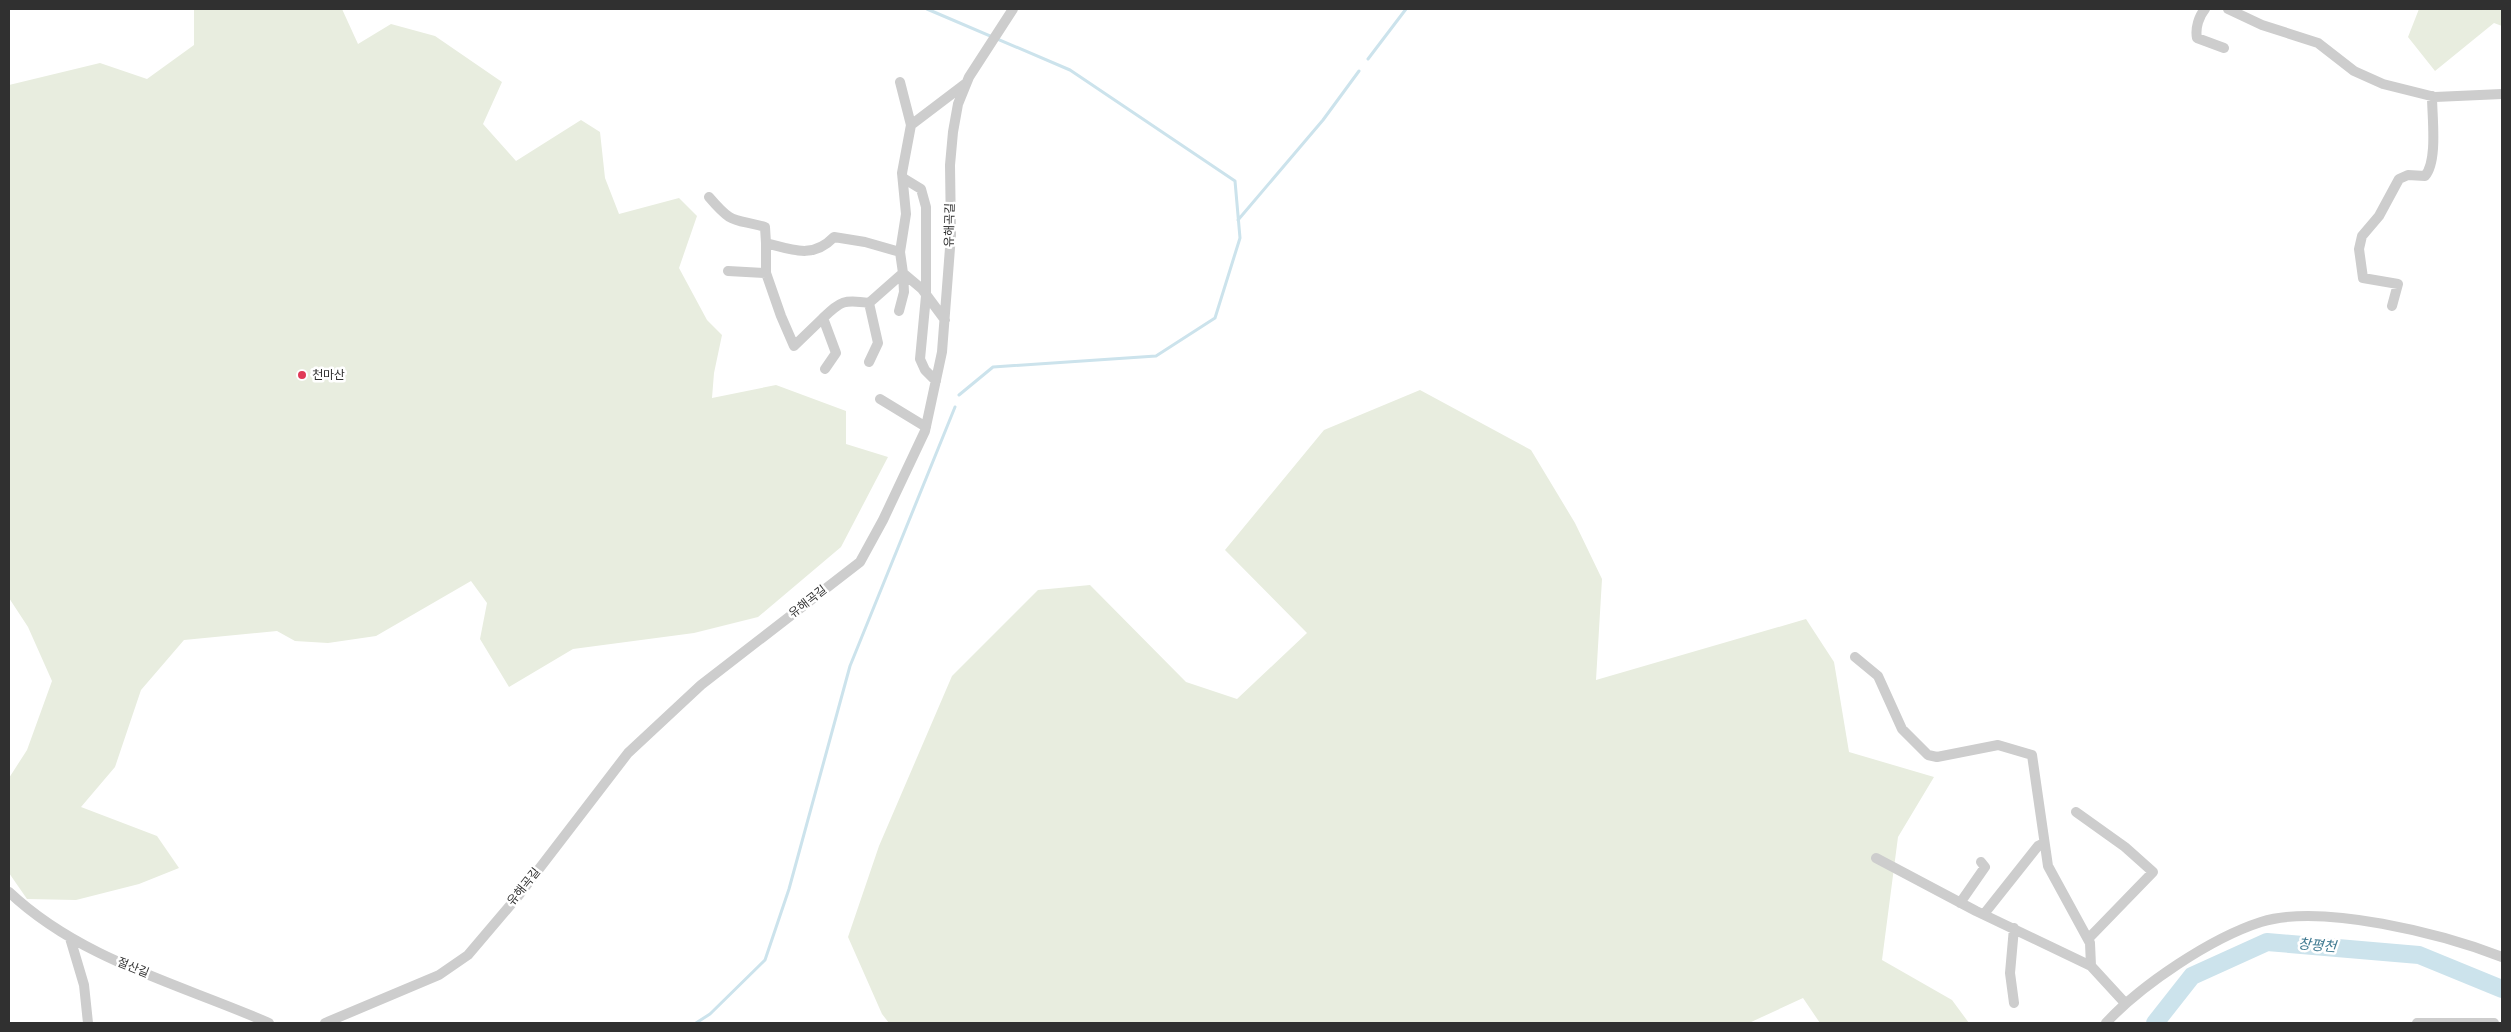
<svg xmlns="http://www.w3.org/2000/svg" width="2511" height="1032" font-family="'Source Sans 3','Noto Sans KR',sans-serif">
<rect width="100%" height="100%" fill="#fff"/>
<path fill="#e8eddf" d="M194,9H342L358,44L391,24L435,36L502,82L483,124L516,161L581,120L600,132L605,178L619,214L679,198L697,216L679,268L707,320L722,335L714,373L712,398L776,385L846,411V444L888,457L841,547L758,617L694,633L573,649L509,687L480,639L487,603L471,581L376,636L328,643L295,641L277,631L184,640L141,690L115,767L81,807L157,836L179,868L139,884L76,900L27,899L9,873V778L27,750L52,681L28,627L9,598V85L100,63L147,79L194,45Z
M2419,9H2502V26L2494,23L2435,71L2408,37Z
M1420,390L1531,450L1575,523L1602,579L1596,680L1806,619L1834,662L1849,752L1934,777L1898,837L1882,960L1952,1000L1969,1023H1820L1803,998L1749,1023H889L882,1014L848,937L879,846L952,676L1038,590L1090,585L1186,682L1237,699L1307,633L1225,550L1324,430Z"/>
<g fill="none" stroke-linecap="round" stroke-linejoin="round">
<path stroke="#cce3ec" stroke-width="3" d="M927,9L1070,70L1235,181L1240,238L1215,318L1156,356L993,367L959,395
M1368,59L1406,9
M1238,220L1323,120L1359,71
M696,1023L710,1014L765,960L789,889L850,666L955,407"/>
<path stroke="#cce3ec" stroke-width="18" d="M2155,1023L2192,976L2267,942L2419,955L2502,989"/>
<path stroke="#cdcdcd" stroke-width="10" d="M2205,9C2199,16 2195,28 2197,38L2224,48
M2228,9L2262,25L2318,43L2354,71L2383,84L2435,97L2502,94
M900,82L911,125
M903,178L921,189L926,207V296L920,359L925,370L936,381
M709,197C733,225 732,218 765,227L766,243C793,250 813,259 834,237L865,242L900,252
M766,243V273L781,316L794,346
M728,271L766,273
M2392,306L2398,284L2363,278L2359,249L2362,236L2379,216L2399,179L2408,175L2425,176C2438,161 2432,117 2432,96
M899,311L904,292L903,273
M945,320L922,289L903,273L900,252L906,214L902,173L911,125L965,84
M794,346L823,318
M869,362L878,343L869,303L903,273
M825,369L836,353L823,318C841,301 844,299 869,303
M880,399L926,427
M1855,657L1878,676L1902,729L1928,755L1937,757L1998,745L2032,755L2048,866L2090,943L2091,966
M2076,812L2125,847L2153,872L2088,939
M1876,858L1976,911L2091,966L2125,1003
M9,892C81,960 180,984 269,1023
M1960,903L1985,867L1981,862
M1984,914L2038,846L2044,843
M2014,928L2010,973L2014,1003
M70,938L84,985L88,1023
M325,1023L439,975L468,955L519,895L628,753L701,685L860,562L883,520L925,431L942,352L951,235L950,165L953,132L958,104L969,77L1013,9
M2106,1023C2141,985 2211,938 2261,922C2322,903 2443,934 2502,957
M2417,1023H2494"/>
</g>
<circle fill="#e03a57" stroke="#fff" stroke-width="2" cx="302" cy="375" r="5"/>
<g text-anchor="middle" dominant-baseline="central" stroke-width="5" stroke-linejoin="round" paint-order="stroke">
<g font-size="12" fill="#303030" stroke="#fff">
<text transform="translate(950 225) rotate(-89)">유해곡길</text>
<text transform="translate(808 602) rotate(-38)">유해곡길</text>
<text transform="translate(524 887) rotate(-51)">유해곡길</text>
<text transform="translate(133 968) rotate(22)">절산길</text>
</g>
<g font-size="12" fill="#303030" stroke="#fff" text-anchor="start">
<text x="312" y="375">천마산</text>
</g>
<g font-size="14" font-style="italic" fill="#407a91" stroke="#fff">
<text transform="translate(2317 946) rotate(5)">창평천</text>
</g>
</g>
<rect width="2511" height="1032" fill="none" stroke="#303030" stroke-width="20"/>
</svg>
